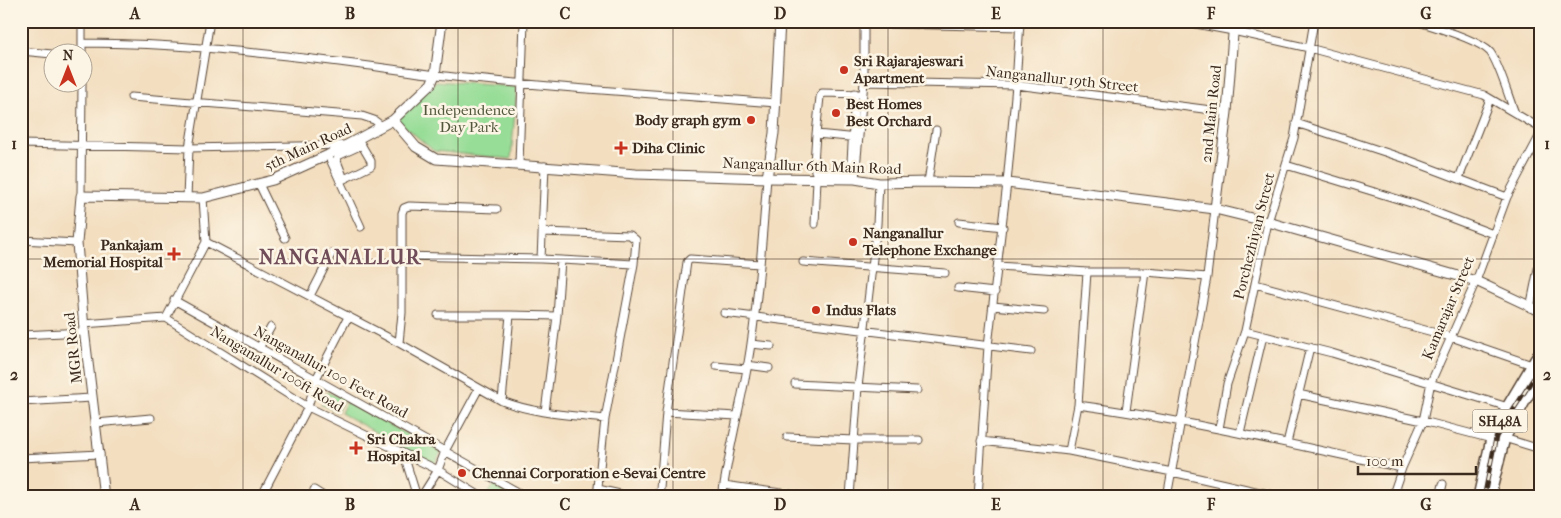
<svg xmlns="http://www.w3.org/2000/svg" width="1561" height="518" font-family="'IM FELL French Canon',serif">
<rect width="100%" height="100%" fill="#fcf5e5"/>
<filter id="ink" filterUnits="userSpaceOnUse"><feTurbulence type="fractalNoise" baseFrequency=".02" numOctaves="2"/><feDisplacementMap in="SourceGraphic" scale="10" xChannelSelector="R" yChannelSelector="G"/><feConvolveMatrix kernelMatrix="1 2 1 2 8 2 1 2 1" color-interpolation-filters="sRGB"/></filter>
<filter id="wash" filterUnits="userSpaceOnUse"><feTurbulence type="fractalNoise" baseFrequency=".0096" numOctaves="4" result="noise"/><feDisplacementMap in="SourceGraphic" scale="20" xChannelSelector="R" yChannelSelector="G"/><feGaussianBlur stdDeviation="1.12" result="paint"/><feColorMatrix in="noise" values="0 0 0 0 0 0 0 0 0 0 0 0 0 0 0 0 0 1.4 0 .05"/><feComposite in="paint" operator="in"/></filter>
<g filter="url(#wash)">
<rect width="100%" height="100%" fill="#f3dec0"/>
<path fill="#97dd97" stroke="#69845a" d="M436,81L517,87L511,159L434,151L396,119Z
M327,392L344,399L337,412L321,404Z
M346,402L441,452L434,465L341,413Z
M496,482L521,497H493L488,494Z"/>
</g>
<g filter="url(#ink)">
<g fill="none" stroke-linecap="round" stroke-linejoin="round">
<defs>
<path id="minor" d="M82,21V80
M765,21L1020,27
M1180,21L1233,31L1309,48L1484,95L1540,128
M1415,21C1432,26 1478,39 1490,52C1499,63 1509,99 1515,113
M83,43C173,43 265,53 354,64C382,67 409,72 437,75C549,88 663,94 776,103
M21,51L52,54
M864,82L1016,85L1227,112
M131,97L362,116L374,120L382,126
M1296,123L1406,159L1507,197
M816,134L814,163L815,171L850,174
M859,138L816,134L820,97L822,93L863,94
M21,144L189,148L347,145
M328,155L361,227
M519,164L524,21
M1286,165L1414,204L1493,234
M1459,178L1490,99
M344,179L337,161L338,156L362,145
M850,179L855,93
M855,179L864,82V21
M340,181L371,166V161L358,139
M928,182L936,130
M259,184L285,238
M81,196L82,82
M187,198L189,148L210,21
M959,222L1003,227
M815,224L817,179
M542,232L630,235L636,240L634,264L605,419L597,497
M21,240L77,243
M206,242L399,343L502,401C535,414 571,415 605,419
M401,256L541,259L545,166
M541,259L561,260L557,316L545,412
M561,260L634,264
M803,262L945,273
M998,266L1087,272H1145L1207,277
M1255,284L1451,337L1532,365
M958,288L995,292
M310,296L332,253
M174,300L527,497
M993,306L1044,311
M1530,308L1540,259
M724,313L1031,351
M438,315H510L502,401
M510,315L557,316
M166,318L308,407L438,470L482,497
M166,318L206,242L203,198
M83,324L166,318
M1245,331L1332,353L1508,407
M21,335L84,332
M399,343L402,313V213L404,208L409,206L497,209
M751,344L771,346
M259,348L271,327
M747,365L769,368
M716,366L747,369
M795,384L917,390
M1298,394L1423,421L1492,439
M21,402L92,398
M1078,405C1187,420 1294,445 1402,468
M1126,411L1145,272
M666,412L737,416
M96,423L151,418
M1219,429L1227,384L1245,331L1268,222L1294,138L1314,21
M1240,433L1263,336
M787,437L854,440H919
M1504,438L1540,449
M981,441L1069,451L1172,472L1282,497
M1287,443L1310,347
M1069,451L1078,405L1087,272
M404,455L417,497
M21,458L100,454
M724,485L810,497
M598,489L633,497
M314,490L325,497
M261,497L308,407L316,379L348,317
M421,497L438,470L445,451L479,388
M656,497L660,489L666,412L687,262L690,259L760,264
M722,497C728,454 739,412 747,369C758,306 762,242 767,178
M850,497L858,387L877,224L879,183
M978,497L988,346L1007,183L1016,85L1020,21
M1167,497L1207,277L1215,209
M1392,497L1402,468L1423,421L1431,382L1476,281L1507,197L1540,135
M1440,497L1443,484"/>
<path id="tertiary" d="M393,120L416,147L436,159L636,174L767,178L855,179L879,183L928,182L1007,183L1215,209L1268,222L1476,281L1540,311
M767,178L774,133L780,21
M1215,209L1227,112L1234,21
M104,497L84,329L77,243L81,196L203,198L273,180L328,155L393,120L431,84L435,75L442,21"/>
<path id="primary" d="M1479,497L1492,439L1496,427L1540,353
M1489,497L1504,438L1540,372"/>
</defs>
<use href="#minor" stroke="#574536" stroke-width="9"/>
<use href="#tertiary" stroke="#574536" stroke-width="11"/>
<use href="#primary" stroke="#574536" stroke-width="14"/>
<use href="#minor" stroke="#fff" stroke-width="7"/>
<use href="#tertiary" stroke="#fff" stroke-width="9"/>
<use href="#primary" stroke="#fff" stroke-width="11"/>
<defs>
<path id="rail" d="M1484,497L1496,437L1540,368"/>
</defs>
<use href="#rail" stroke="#3b2a1e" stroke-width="4.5"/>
<use href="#rail" stroke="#fcf5e5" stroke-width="2.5" stroke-dasharray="8" stroke-linecap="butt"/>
</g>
</g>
<path fill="none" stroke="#3b2a1e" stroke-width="1" stroke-opacity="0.55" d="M243,21V497M458,21V497M673,21V497M888,21V497M1103,21V497M1318,21V497M21,259H1540"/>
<g fill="#c8321e" stroke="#fcf5e5" stroke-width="2">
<circle cx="844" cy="70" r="5"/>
<circle cx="836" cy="113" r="5"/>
<circle cx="751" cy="120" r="5"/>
<path d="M618.5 140.5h5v5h5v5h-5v5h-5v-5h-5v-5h5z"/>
<circle cx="853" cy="242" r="5"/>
<path d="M171.5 246.5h5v5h5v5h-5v5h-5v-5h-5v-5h5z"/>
<circle cx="816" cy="310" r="5"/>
<path d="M353.5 440.5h5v5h5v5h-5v5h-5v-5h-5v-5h5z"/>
<circle cx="462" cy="473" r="5"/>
</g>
<g text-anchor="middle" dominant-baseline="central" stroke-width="5" stroke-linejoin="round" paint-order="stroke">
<rect fill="#fcf5e5" stroke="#75675a" stroke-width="1" x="1472.5" y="409.5" width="55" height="23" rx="4"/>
<g font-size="14" font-weight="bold" fill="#3b2a1e">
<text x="1500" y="421">SH48A</text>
</g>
<g font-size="15" font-weight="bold" fill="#3b2a1e" stroke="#fcf5e5" text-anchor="start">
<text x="854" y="61">Sri Rajarajeswari<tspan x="854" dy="17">Apartment</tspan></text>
<text x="846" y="104">Best Homes<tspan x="846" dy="17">Best Orchard</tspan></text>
<text x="741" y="120" text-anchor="end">Body graph gym</text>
<text x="632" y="148">Diha Clinic</text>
<text x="863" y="233">Nanganallur<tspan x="863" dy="17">Telephone Exchange</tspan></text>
<text x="163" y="245" text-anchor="end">Pankajam<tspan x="163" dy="17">Memorial Hospital</tspan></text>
<text x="826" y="310">Indus Flats</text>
<text x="367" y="439">Sri Chakra<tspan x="367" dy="17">Hospital</tspan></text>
<text x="472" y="473">Chennai Corporation e-Sevai Centre</text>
</g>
<g font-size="15" fill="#3b2a1e" stroke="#fcf5e5">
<text transform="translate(1062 79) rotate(6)">Nanganallur 19th Street</text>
<text transform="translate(1211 114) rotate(-84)">2nd Main Road</text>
<text transform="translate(308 147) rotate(-25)">5th Main Road</text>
<text transform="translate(812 166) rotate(2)">Nanganallur 6th Main Road</text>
<text transform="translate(1254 236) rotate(-76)">Porchezhiyan Street</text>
<text transform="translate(1448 308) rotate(-67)">Kamarajar Street</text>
<text transform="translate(73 348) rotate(-96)">MGR Road</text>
<text transform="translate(277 369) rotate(31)">Nanganallur 100ft Road</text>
<text transform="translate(331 372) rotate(29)">Nanganallur 100 Feet Road</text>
</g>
<g font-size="15" fill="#52573c" stroke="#fcf5e5">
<text x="469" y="110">Independence<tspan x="469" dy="17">Day Park</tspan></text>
</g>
<g font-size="20" font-weight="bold" letter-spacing="1" fill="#704d58" stroke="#fcf5e5">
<text x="340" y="257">NANGANALLUR</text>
</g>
</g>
<rect width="1561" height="518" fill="none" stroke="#fcf5e5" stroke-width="55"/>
<g transform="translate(68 68)"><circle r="24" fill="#fcf5e5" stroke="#afa495"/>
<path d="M0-4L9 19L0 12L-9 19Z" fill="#c8321e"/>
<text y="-8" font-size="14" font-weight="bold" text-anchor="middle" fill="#3b2a1e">N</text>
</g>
<path d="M1358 466v8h118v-8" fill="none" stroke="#3b2a1e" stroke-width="2.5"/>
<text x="1366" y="466" font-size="15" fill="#3b2a1e" stroke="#fcf5e5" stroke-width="4" paint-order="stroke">100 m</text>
<rect x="28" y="28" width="1506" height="462" fill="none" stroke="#3b2a1e" stroke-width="2"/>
<g font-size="16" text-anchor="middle" font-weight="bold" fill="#3b2a1e">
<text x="135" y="19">A</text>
<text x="350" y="19">B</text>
<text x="565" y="19">C</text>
<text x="780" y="19">D</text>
<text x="996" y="19">E</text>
<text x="1211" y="19">F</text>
<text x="1426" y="19">G</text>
<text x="14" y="149">1</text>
<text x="1547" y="149">1</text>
<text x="14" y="380">2</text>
<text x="1547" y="380">2</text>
<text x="135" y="510">A</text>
<text x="350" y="510">B</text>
<text x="565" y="510">C</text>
<text x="780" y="510">D</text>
<text x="996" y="510">E</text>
<text x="1211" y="510">F</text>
<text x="1426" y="510">G</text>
</g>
</svg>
